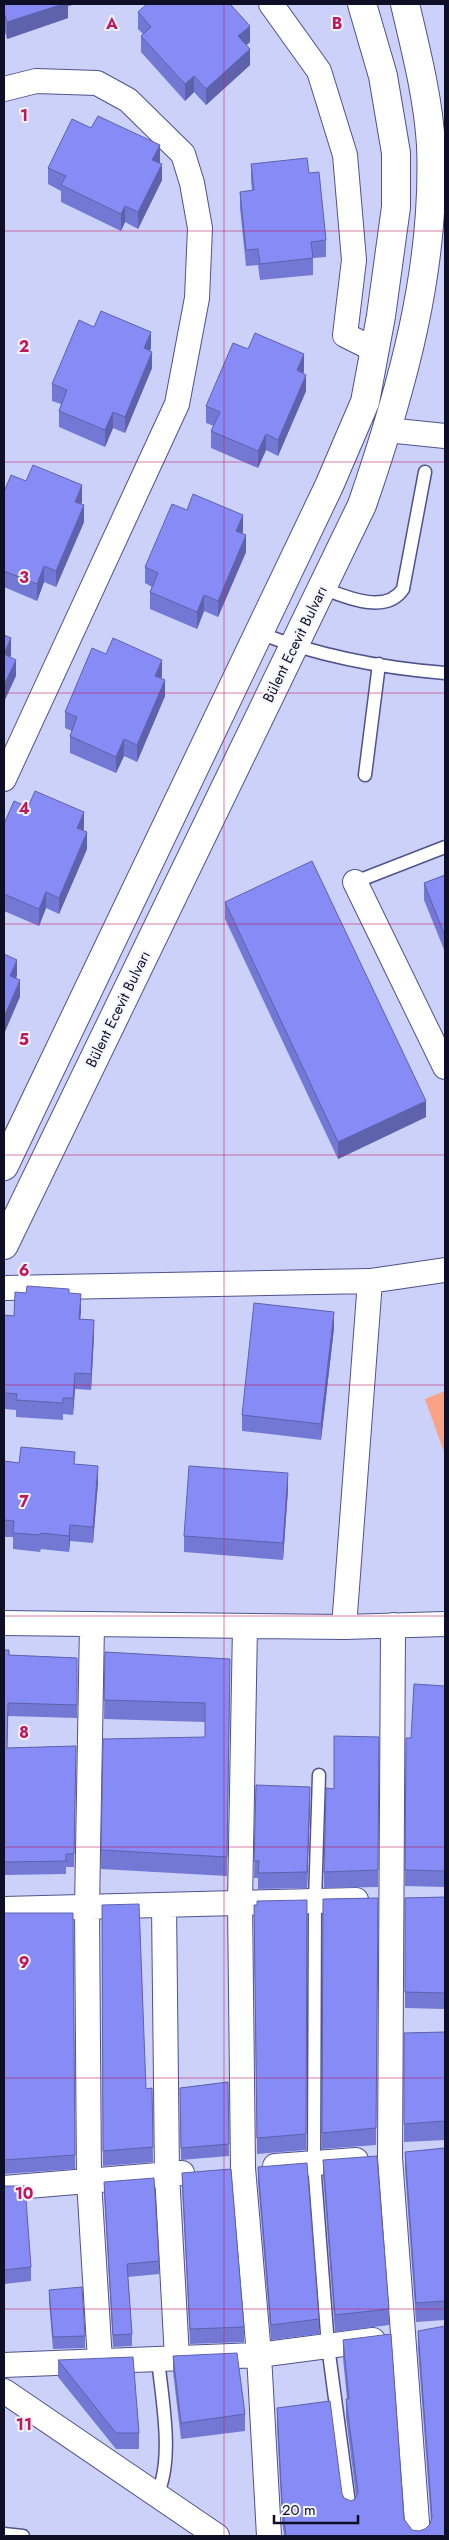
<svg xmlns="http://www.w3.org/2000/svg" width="449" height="2540" font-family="Jost,sans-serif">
<rect width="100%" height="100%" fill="#ccd1fa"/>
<path fill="#f9a284" d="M445,1391V1452H444L425,1399Z"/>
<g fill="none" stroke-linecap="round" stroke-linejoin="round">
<defs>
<path id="lane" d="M322,588C346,597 386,615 403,589L425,472
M259,633C319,656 382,668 445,673
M365,775L379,664
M355,882L445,847
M319,1775L315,1901L314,2163L328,2346L350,2511
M157,2495C174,2458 162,2400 158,2359
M4,2534L23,2536"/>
<path id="street" d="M271,4L319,71L345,155L354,260L345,335L375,350
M4,89L36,81L97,83L128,100L183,154L192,183L200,228L197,298L177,404L4,779
M387,430L445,436
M355,882L445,1067
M4,1288L370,1281L445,1270
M4,1623L344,1627L445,1624
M92,1624L87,1908L89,2181L100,2361
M393,1625L390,2158L418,2536
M245,1626L240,1903L243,2168L259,2355L269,2536
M344,1627L370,1281
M164,1905L167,2174L177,2358
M4,1909L356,1900
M275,2166L356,2160
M4,2188L182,2173
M4,2365L259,2355L373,2340
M4,2391L217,2536"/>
<path id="secondary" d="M4,1166L329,486L365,402L381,316L396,207V153L383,76L362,4
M4,1245L362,505C402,389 436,269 431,145C428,97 416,51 405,4"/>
</defs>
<use href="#lane" stroke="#4f528e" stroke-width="15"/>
<use href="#street" stroke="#4f528e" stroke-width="26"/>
<use href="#secondary" stroke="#4f528e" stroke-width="30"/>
<use href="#lane" stroke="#fff" stroke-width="12"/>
<use href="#street" stroke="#fff" stroke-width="24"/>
<use href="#secondary" stroke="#fff" stroke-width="28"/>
</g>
<path fill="#7378d4" d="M4,4L68,6V18L7,39L4,29Z
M138,12L250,42L246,45L250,65L206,105L194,92L185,101L141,52V36L143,34L138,29Z
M160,162L162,180L138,229L125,222L121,231L61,202V191L48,184V168Z
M251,164L309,173L326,240V257L313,258V275L260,280L258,265L246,266L240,208V192L252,190L251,180Z
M94,327L151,348L150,350L152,368L125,433L113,428L105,447L59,427V411L61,404L52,401V384Z
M248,349L304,371L303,373L306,391L278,456L266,450L258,468L211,448V431L214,426L206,423V406Z
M26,481L82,502L81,504L84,522L56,587L44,582L37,601L4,587V492Z
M187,510L243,531L242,534L246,552L218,617L204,611L197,629L150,609V592L152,587L145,583V567Z
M106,654L162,676L161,678L165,696L137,762L124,756L116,773L70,753V736L72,731L65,728V712Z
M28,807L84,828L83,831L87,849L59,914L46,908L39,926L4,911V824Z
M445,875V952L424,900V883Z
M225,902L426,1117L338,1159L225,919Z
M69,1293L81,1310L80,1319L94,1336L91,1390L75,1389L73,1415L63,1414V1420L16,1417V1410L4,1409V1315L14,1316Z
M334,1328L321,1440L242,1431V1415Z
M4,1461L19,1463L75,1464L98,1482L93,1543L70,1541L69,1552L41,1549L40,1552L13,1549V1537H4Z
M288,1489L283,1560L184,1552V1536Z
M4,1650L9,1655L77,1658V1718L8,1716L7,1748L76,1746L74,1867H66V1874L4,1875Z
M105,1652L230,1678L227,1876L101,1869V1850L205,1737V1722L104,1719Z
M445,1686V1887L405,1886L406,1738H411Z
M379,1737L378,1887L324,1888V1872Z
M256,1785L310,1804L307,1888L258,1889V1878H254Z
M445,1897V2009L405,2008V1898Z
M378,1898L376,2145L322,2149L323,1899Z
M307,1900L306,2150L257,2154L254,1905Z
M102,1905L146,2089L152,2088L153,2162L103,2166Z
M4,1913L75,2155V2169L4,2174Z
M445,2032V2140L404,2142V2033Z
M228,2082L229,2156L181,2160L180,2088Z
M445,2148V2320L416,2322L405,2170V2152Z
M323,2160L389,2309V2325L335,2332L323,2176Z
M258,2167L319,2319V2334L271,2340L258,2182Z
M182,2173L244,2327V2342L190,2344L182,2188Z
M104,2182L159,2261V2274L128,2277L132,2334V2346L113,2347L104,2194Z
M4,2186L31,2267V2281L4,2284Z
M49,2290L85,2336V2348L53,2349L49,2302Z
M418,2331L445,2536H284L282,2521L277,2426V2408L342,2494L344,2498L351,2501L355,2499L356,2496L346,2417V2399H347L343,2358V2340L404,2519L412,2530L419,2531L425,2529L430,2524L431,2521L418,2349Z
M173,2356L245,2414V2431L181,2439L173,2372Z
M58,2360L139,2433V2449H116L58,2377Z"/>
<path fill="#5e61ac" d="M63,4H77L68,6V18L7,39V22Z
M250,26V42L238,53V36Z
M250,49V65L206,105V89Z
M194,76V92L185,101V84Z
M160,145V162L152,176V160Z
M162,164V180L138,229V212Z
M125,206V222L121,231V214Z
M151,332V348L144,364V348Z
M152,352V368L125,433V417Z
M304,354V371L297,387V370Z
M306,375V391L278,456V440Z
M113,412V428L105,447V430Z
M266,434V450L258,468V451Z
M82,485V502L75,518V502Z
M84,505V522L56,587V571Z
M243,515V531L236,547V531Z
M246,535V552L218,617V601Z
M44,566V582L37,601V584Z
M204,595V611L197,629V612Z
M11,638V655L4,671V654Z
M16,660V676L4,702V685Z
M162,660V676L155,692V676Z
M165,680V696L137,762V745Z
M124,739V756L116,773V757Z
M84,812V828L77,845V828Z
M87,832V849L59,914V898Z
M46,892V908L39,926V909Z
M17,960V976L10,992V976Z
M20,980V997L4,1034V1017Z
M426,1101V1117L338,1159V1142Z
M81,1294V1310L79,1335V1319Z
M334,1312V1328L321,1440V1424Z
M94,1320V1336L91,1390V1374Z
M75,1373V1389L73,1415V1398Z
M98,1466V1482L93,1543V1527Z
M288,1473V1489L283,1560V1543Z
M70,1525V1541L69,1552V1536Z
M310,1787V1804L307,1888V1872Z"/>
<path fill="#868bf6" stroke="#5e61ac" d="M4,4H63L7,22L4,12Z
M147,4H230L250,26L238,36L250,49L206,89L194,76L185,84L141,36L151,27L138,12Z
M98,116L160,145L152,160L162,164L138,212L125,206L121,214L61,185L66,176L48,168L72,119L91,128Z
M307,158L309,173L319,172L326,240L311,242L313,258L260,264L258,249L246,250L240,192L254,190L251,164Z
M101,311L151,332L144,348L152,352L125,417L113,412L105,430L59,411L67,390L52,384L79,320L94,327Z
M255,333L304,354L297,370L306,375L278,440L266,434L258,451L211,431L220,412L206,406L233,343L248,349Z
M33,465L82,485L75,502L84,505L56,571L44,566L37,584L4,571V492L11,475L26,481Z
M193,494L243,515L236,531L246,535L218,601L204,595L197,612L150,592L158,573L145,567L172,504L187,510Z
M4,635L11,638L4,654L16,660L4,685Z
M113,638L162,660L155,676L165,680L137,745L124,739L116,757L70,736L77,717L65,712L92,648L106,654Z
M35,791L84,812L77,828L87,832L59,898L46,892L39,909L4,894V824L14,801L28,807Z
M312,861L426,1101L338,1142L225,902Z
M445,875V936L424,883Z
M4,954L17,960L10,976L20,980L4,1017Z
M27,1286L69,1289V1293L81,1294L79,1319L94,1320L91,1374L75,1373L73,1398H63V1403L16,1400L17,1394L4,1393V1315L14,1316L15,1292L26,1293Z
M254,1303L334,1312L321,1424L242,1415Z
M21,1447L75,1452L74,1464L98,1466L93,1527L70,1525L69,1536L41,1533L40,1535L13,1533L14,1521L4,1520V1461L19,1463Z
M189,1466L288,1473L283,1543L184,1536Z
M4,1650H9V1655L77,1658V1705L8,1703L7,1748L76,1746L74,1854H66V1861L4,1862Z
M105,1652L230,1659L227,1857L101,1850L103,1739L205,1737V1703L104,1700Z
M414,1684L445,1686V1871L405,1870L406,1738H411Z
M334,1736L379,1737L378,1870L324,1872L326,1788L334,1789Z
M256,1785L310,1787L307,1872L258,1873L259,1861H254Z
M445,1897V1993L405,1992V1898Z
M378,1898L376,2128L322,2133L323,1899Z
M307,1900L306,2134L257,2138L254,1905H257V1901Z
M139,1904L146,2089L152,2088L153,2147L103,2151L102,1905Z
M4,1913H73L75,2155L4,2160Z
M445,2032V2121L404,2124V2033Z
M228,2082L229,2144L181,2148L180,2088Z
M445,2148V2301L416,2303L405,2152Z
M377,2156L389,2309L335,2315L323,2160Z
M307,2163L319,2319L271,2325L258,2167Z
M231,2169L244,2327L190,2329L182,2173Z
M154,2178L159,2261L127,2264L132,2334L113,2335L104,2182Z
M4,2186H25L31,2267L4,2270Z
M82,2287L85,2336L53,2337L49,2290Z
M445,2326V2536H286L282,2502L277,2408L330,2401L342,2494L344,2498L351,2501L355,2499L358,2492L346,2399H349L343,2340L391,2334L404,2519L412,2530L419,2531L425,2529L430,2524L432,2517L418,2331Z
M237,2353L245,2414L181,2423L173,2356Z
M133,2357L139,2433H116L58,2360Z"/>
<path fill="none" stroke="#c2185b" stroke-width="1" stroke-opacity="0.55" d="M224,4V2536M4,231H445M4,462H445M4,693H445M4,924H445M4,1155H445M4,1385H445M4,1616H445M4,1847H445M4,2078H445M4,2309H445"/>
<g text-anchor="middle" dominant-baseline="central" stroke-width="4" stroke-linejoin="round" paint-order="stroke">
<g font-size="15" fill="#0e0f27" stroke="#f3f4fc">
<text transform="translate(295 644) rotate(-64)">Bülent Ecevit Bulvarı</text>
<text transform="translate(118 1009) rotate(-64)">Bülent Ecevit Bulvarı</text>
</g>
</g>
<g font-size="16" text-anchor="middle" font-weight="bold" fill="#c2185b" stroke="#f3f4fc" stroke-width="4" stroke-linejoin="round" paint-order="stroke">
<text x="112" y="29">A</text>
<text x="337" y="29">B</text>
<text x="24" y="121">1</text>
<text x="24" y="352">2</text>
<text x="24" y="583">3</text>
<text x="24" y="814">4</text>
<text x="24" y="1045">5</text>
<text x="24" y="1276">6</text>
<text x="24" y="1507">7</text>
<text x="24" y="1738">8</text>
<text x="24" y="1968">9</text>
<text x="24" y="2199">10</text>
<text x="24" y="2430">11</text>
</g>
<rect width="449" height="2540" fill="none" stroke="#0e0f27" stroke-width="10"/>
<path d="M274 2515v8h84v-8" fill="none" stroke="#0e0f27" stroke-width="2.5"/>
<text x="282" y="2515" font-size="15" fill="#0e0f27" stroke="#f3f4fc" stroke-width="4" paint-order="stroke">20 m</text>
</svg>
